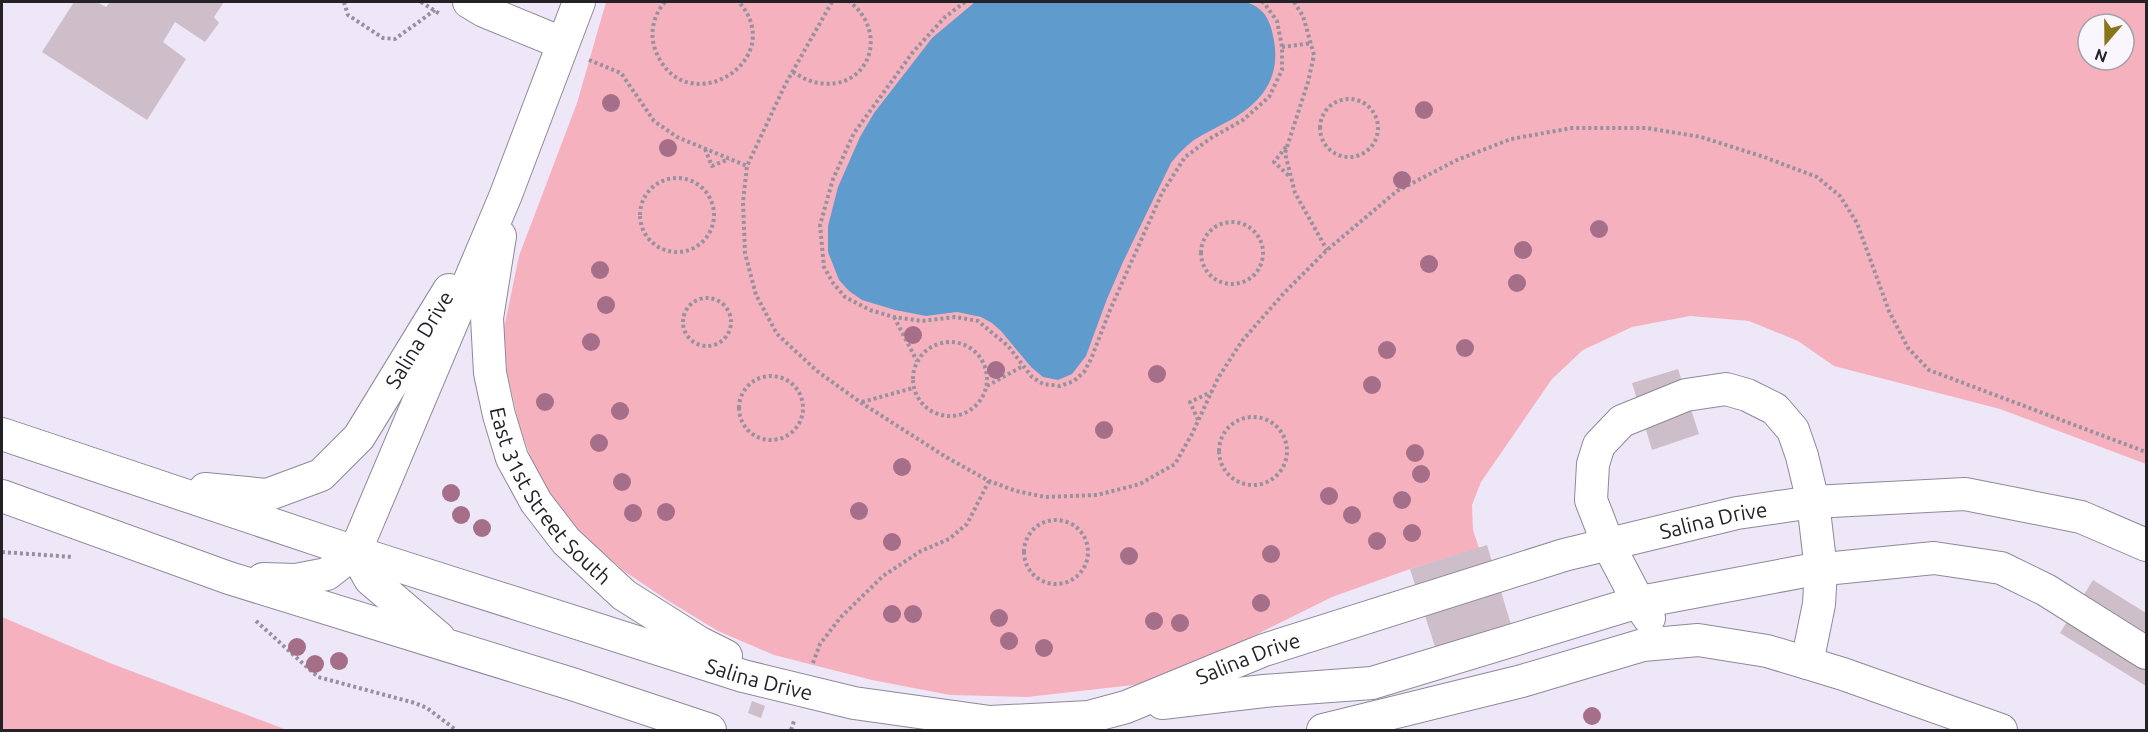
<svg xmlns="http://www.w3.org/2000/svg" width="2148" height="732" font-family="Ubuntu,sans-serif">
<rect width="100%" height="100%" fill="#eee7f8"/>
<path fill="#f5b2be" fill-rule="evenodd" d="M606,2H2146V464L2000,409L1834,366L1798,341L1749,321L1690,316L1632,327L1583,350L1552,379L1481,482L1472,505L1473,530L1479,548L1410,569L1332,597L1160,682L1027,697L950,695L872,680L774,655L718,631L667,600L624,571L573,526L537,476L519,424L507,372L504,328L519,256L577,103ZM2088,24H2124V60H2088Z
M2,617L110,663L287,730H2Z"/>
<path fill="#609bce" d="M975,2H1246C1263,7 1270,19 1273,36C1283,79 1260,105 1223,124C1214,129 1203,134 1194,140C1185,147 1178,154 1171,163L1123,262L1107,299L1086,356L1072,374L1058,380L1043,377L1031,367L1001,331L992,323L981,317L957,312L926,316L895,310L862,300L849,291L839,280L828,252V226L838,187L860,137L874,113L932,38Z"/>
<path fill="#cebec9" d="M74,2H97L106,7L110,2H224L214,17L219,23L205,42L175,22L163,42L186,59L147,120L42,52Z
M1678,369L1699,434L1652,450L1632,383Z
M1487,545L1512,628L1436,650L1410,569Z
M2093,580L2146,613V686L2060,633Z
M752,701L765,706L761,718L748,713Z"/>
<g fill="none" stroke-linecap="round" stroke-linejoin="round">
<defs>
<g id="minor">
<path d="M469,2L484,11L562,43"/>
<path id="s1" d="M500,236L487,318L490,373L499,415L512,458L536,502L566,541L624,595L700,643L726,656"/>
<path id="s2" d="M2,434L355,552L743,676L854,703L990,722L1089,717L1126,707L1264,650L1564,555L1737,513L1813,502L1965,494L2081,517L2146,545"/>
<path id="s3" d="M205,489L267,495L321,475L359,437L449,290"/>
<path d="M2,496L229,578L572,684L710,730"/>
<path d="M355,552L370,579L439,638"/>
<path d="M263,579L296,580L327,574L355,552L505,197L579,2"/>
<path d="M1649,618L1639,603L1608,544L1591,500L1593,464L1599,445L1622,421L1686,395L1726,389L1747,395L1775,409L1793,430L1802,456L1813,502L1821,570L1819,604L1807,663"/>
<path d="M1162,703L1264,691L1372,683L1635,603L1805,571L1934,558L2001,568L2046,590L2146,653"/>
<path d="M1323,730L1522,681L1643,645L1698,640L1767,651L1807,663L1843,674L2001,730"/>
</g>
</defs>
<use href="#minor" stroke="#8f8898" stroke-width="34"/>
<path stroke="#97919e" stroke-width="4" stroke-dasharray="3 3" stroke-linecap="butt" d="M344,2L348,15L383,38L395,39L435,10
M421,2L440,14
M665,2C654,14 649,33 655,49C682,125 791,62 739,2
M832,2L786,83L747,166L743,202L745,253L756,295L777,334L817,371L860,402L946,457L989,481L1016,491L1045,497L1097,495L1140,484L1175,464L1192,434L1218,378L1242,341L1284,293L1327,250L1397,191L1457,160L1511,139L1572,128H1647L1701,137L1764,157L1817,177L1840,196L1857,223L1889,311L1908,348L1929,370L2146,452
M965,2L945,17L913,52L854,133L833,179L820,225L824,267L833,283L845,297L870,310L894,317L922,321L955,317L978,321L1008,346L1032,377L1043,384L1060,386L1074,381L1084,372L1091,359L1110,310L1162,193L1185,157L1211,138L1243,120L1269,97L1282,70V47L1277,21L1264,3L1262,2
M1294,2L1303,16L1314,55L1308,82L1285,153L1295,193L1327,250
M1282,47L1312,43
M589,60L621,73L654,121L677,137L747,166
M793,72C801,77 810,82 819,83C868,91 890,34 850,2
M1320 128a29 29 0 1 1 58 0a29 29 0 1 1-58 0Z
M1286,147L1274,162L1289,176
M705,149L712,166L729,159
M640 215a37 37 0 1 1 74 0a37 37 0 1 1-74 0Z
M1201 253a31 31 0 1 1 62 0a31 31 0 1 1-62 0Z
M683 322a24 24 0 1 1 48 0a24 24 0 1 1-48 0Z
M894,317L917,361
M913 379a37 37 0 1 1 74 0a37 37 0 1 1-74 0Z
M739 408a32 32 0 1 1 64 0a32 32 0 1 1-64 0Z
M987,386L1023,366
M862,402L913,388
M1219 451a34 34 0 1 1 68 0a34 34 0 1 1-68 0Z
M1198,420L1190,402L1211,392
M1024 552a32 32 0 1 1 64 0a32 32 0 1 1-64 0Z
M2,552L73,557
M256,621L318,677L415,703L427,708L456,730
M813,663L820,644L840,618L883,576L921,551L949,539L967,524L989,481
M791,730L794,721"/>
<use href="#minor" stroke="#fff" stroke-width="32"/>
</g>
<g fill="#a66f89">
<circle cx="611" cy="103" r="9"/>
<circle cx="1424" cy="110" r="9"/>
<circle cx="668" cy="148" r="9"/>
<circle cx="1402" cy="180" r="9"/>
<circle cx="1599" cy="229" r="9"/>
<circle cx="1523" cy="250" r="9"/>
<circle cx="1429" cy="264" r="9"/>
<circle cx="600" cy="270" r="9"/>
<circle cx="1517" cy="283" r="9"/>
<circle cx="606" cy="305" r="9"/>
<circle cx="913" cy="335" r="9"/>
<circle cx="591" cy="342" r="9"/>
<circle cx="1465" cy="348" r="9"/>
<circle cx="1387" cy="350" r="9"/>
<circle cx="996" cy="370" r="9"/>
<circle cx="1157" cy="374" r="9"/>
<circle cx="1372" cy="385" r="9"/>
<circle cx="545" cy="402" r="9"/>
<circle cx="620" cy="411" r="9"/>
<circle cx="1104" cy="430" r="9"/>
<circle cx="599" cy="443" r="9"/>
<circle cx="1415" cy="453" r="9"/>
<circle cx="902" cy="467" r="9"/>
<circle cx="1421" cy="474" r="9"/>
<circle cx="622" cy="482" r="9"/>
<circle cx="451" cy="493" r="9"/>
<circle cx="1329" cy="496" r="9"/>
<circle cx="1402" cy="500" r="9"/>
<circle cx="859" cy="511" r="9"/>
<circle cx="666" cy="512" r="9"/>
<circle cx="633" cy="513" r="9"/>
<circle cx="461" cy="515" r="9"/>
<circle cx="1352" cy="515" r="9"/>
<circle cx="482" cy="528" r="9"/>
<circle cx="1412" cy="533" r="9"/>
<circle cx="1377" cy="541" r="9"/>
<circle cx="892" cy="542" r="9"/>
<circle cx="1271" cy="554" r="9"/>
<circle cx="1129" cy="556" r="9"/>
<circle cx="1261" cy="603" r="9"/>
<circle cx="892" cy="614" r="9"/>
<circle cx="913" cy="614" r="9"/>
<circle cx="999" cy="618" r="9"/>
<circle cx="1154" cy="621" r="9"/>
<circle cx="1180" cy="623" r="9"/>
<circle cx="1009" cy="641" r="9"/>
<circle cx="297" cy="647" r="9"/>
<circle cx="1044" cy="648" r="9"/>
<circle cx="339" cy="661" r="9"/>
<circle cx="315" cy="664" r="9"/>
<circle cx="1592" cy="716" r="9"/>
</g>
<g text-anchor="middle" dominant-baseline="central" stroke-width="4.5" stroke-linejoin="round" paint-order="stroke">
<g font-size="21" fill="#242127" stroke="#f9f6fd">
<text stroke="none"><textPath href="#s3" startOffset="288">Salina Drive</textPath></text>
<text stroke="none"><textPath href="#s1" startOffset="278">East 31st Street South</textPath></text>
<text stroke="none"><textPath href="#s2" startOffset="1786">Salina Drive</textPath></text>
<text stroke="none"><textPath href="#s2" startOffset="1300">Salina Drive</textPath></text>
<text stroke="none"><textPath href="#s2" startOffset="796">Salina Drive</textPath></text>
</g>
</g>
<rect width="2148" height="732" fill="none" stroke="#242127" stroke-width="6"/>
<g transform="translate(2106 42) rotate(200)"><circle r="28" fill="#f9f6fd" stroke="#a4a1a7" stroke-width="1.5"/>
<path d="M0-4.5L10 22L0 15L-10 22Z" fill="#887519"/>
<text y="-9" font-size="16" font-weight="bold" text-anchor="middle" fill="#242127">N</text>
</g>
</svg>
